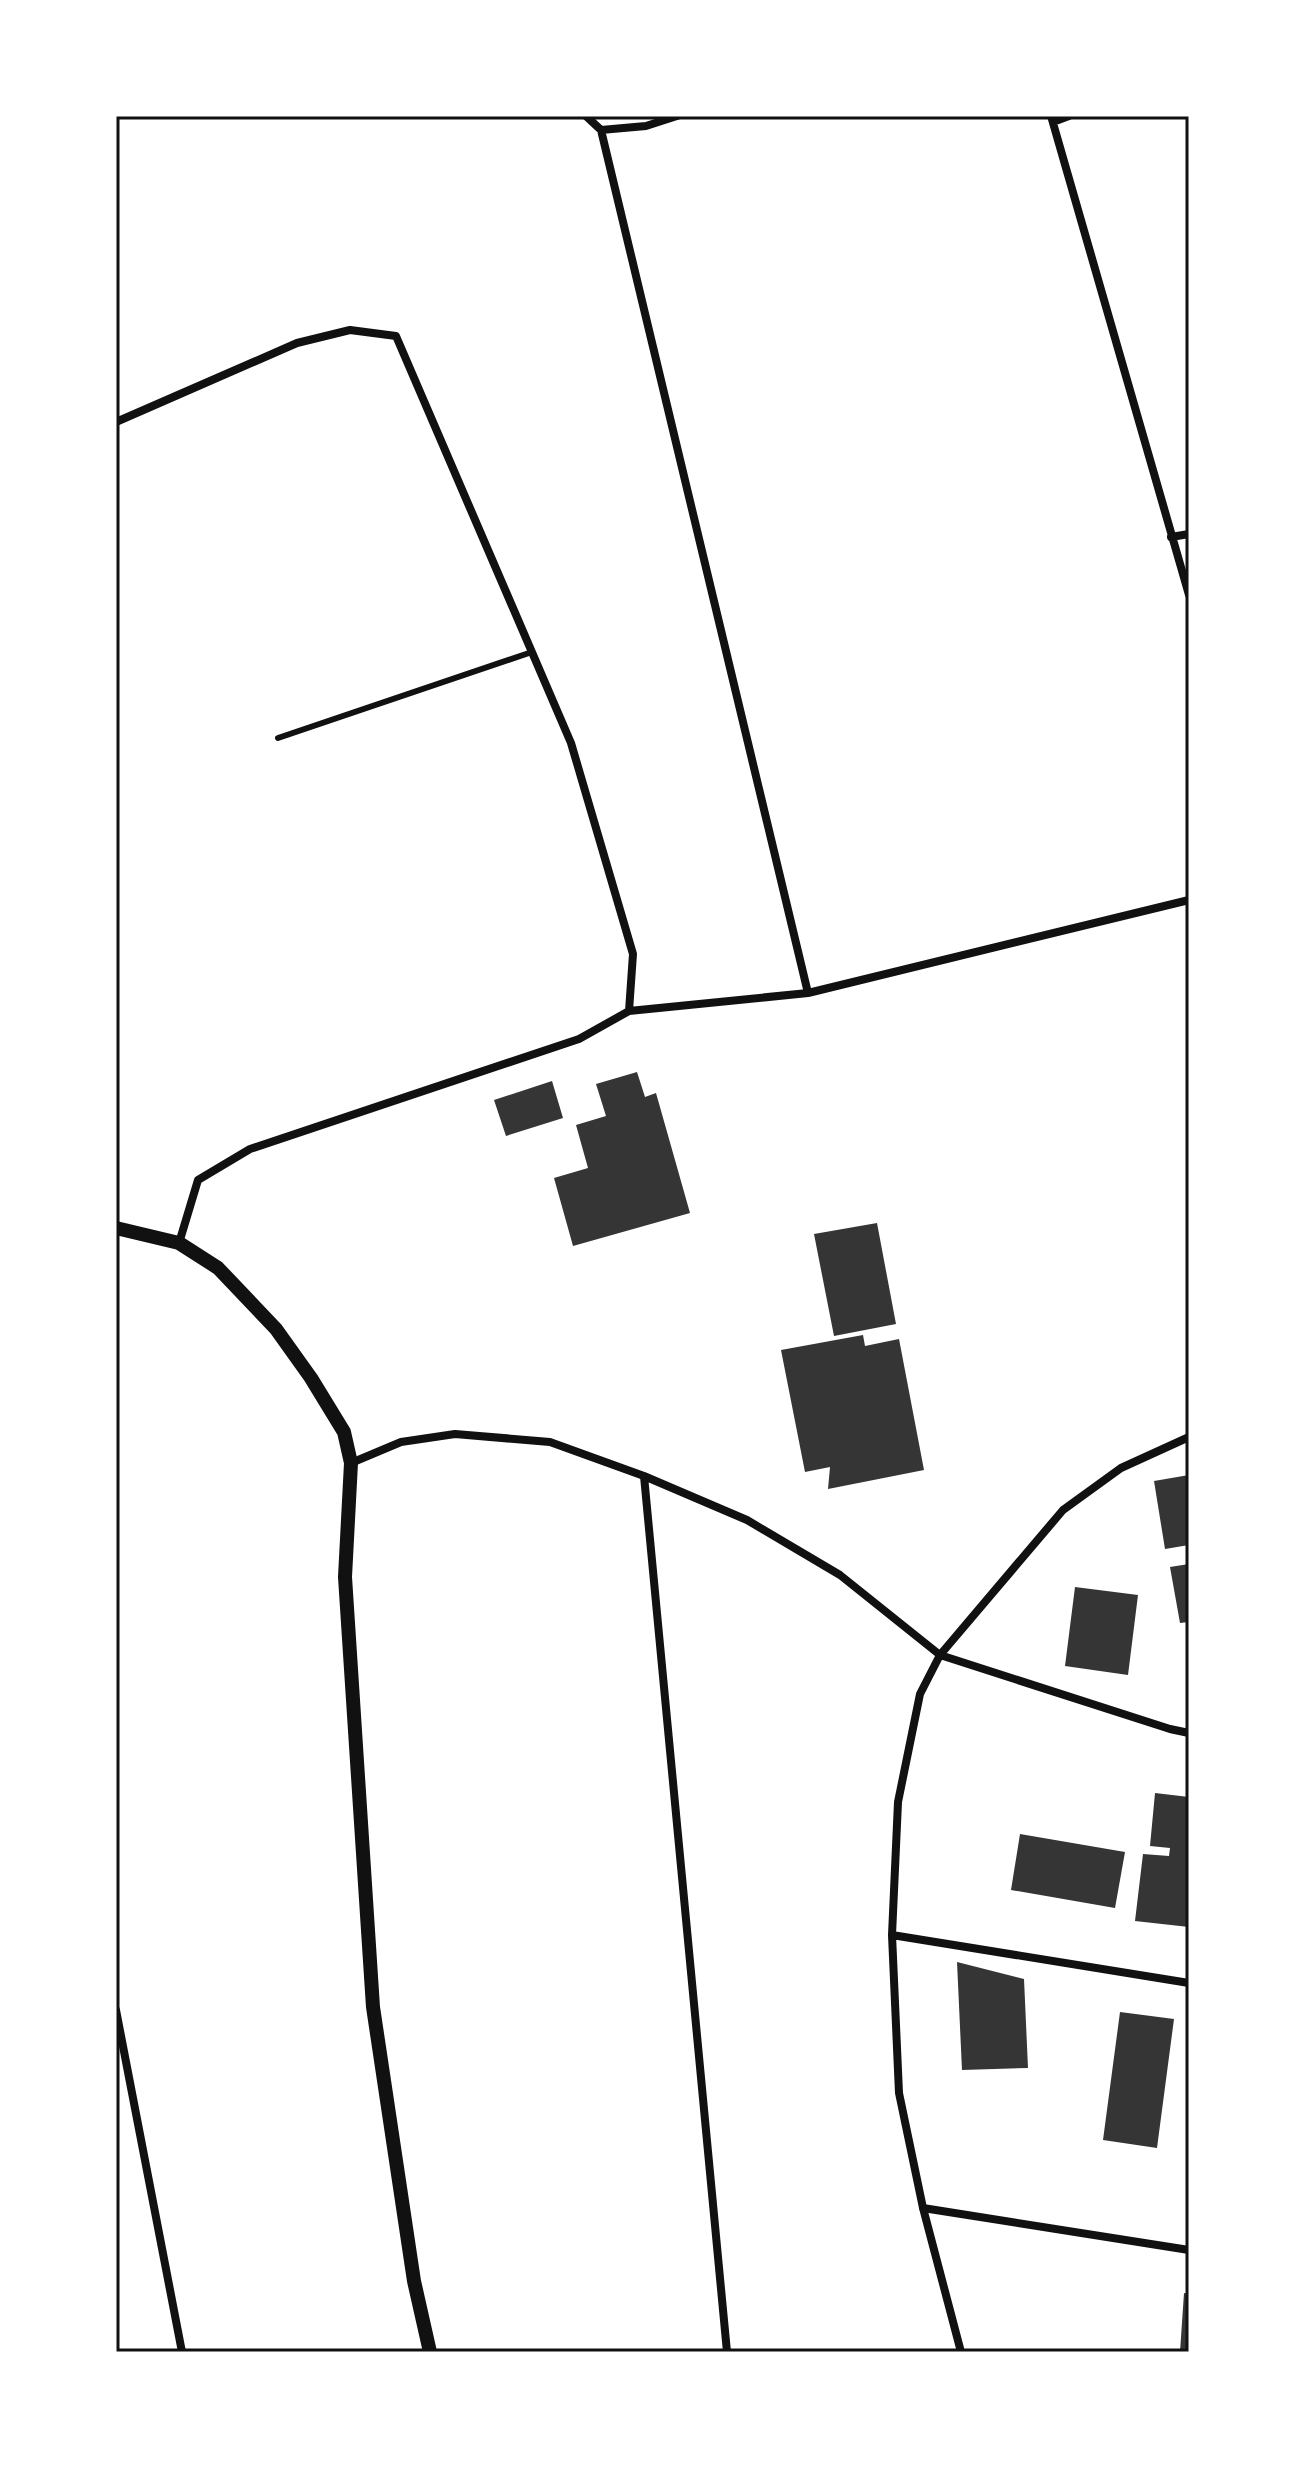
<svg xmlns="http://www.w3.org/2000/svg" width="1305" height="2468" font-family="Inter,sans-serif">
<rect width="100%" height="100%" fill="#fff"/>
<path fill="#353535" d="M637,1072L645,1097L656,1093L690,1213L573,1246L554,1178L588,1168L576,1125L606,1116L596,1084Z
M552,1081L563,1118L506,1136L494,1100Z
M877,1223L896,1324L834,1336L814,1234Z
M863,1335L865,1346L899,1339L924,1470L828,1489L830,1467L805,1472L781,1350Z
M1189,1475V1545L1165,1549L1154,1481Z
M1189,1564V1622L1180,1623L1170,1567Z
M1075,1587L1138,1595L1128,1675L1065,1666Z
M1155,1793L1189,1797V1927L1135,1921L1143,1854L1169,1856L1170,1848L1150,1846Z
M1020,1834L1125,1852L1115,1908L1011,1890Z
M957,1962L1024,1979L1028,2068L962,2070Z
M1120,2012L1174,2019L1157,2148L1103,2140Z
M1184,2293L1189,2294V2352H1180Z"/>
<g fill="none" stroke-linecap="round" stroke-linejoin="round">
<path stroke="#111" stroke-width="6" d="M278,738L532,652"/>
<path stroke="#111" stroke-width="8" d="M586,116L601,130L808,993
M1051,116L1189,595
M1053,122L1069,116
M601,130L646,126L677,116
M116,422L297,343L350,330L396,336L571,743L633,954L629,1011
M1171,537L1189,534
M179,1243L198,1180L250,1149L579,1039L629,1011L808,993L1189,900
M351,1463L401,1442L455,1434L550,1442L644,1476L747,1520L840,1575L940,1655L1170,1729L1189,1733
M644,1476L727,2352
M892,1935L1189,1983
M116,2010L182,2352
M923,2208L1189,2250
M961,2352L923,2208L899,2093L892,1935L898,1802L920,1694L940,1655L1063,1510L1121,1468L1189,1437"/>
<path stroke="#111" stroke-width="14" d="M116,1228L179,1243L218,1268L276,1329L311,1378L344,1432L351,1463L345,1577L373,2007L414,2281L430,2352"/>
</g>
<rect width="1305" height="2468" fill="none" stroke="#ffffff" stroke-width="236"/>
<rect x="118" y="118" width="1069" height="2232" fill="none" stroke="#111" stroke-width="3"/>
</svg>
